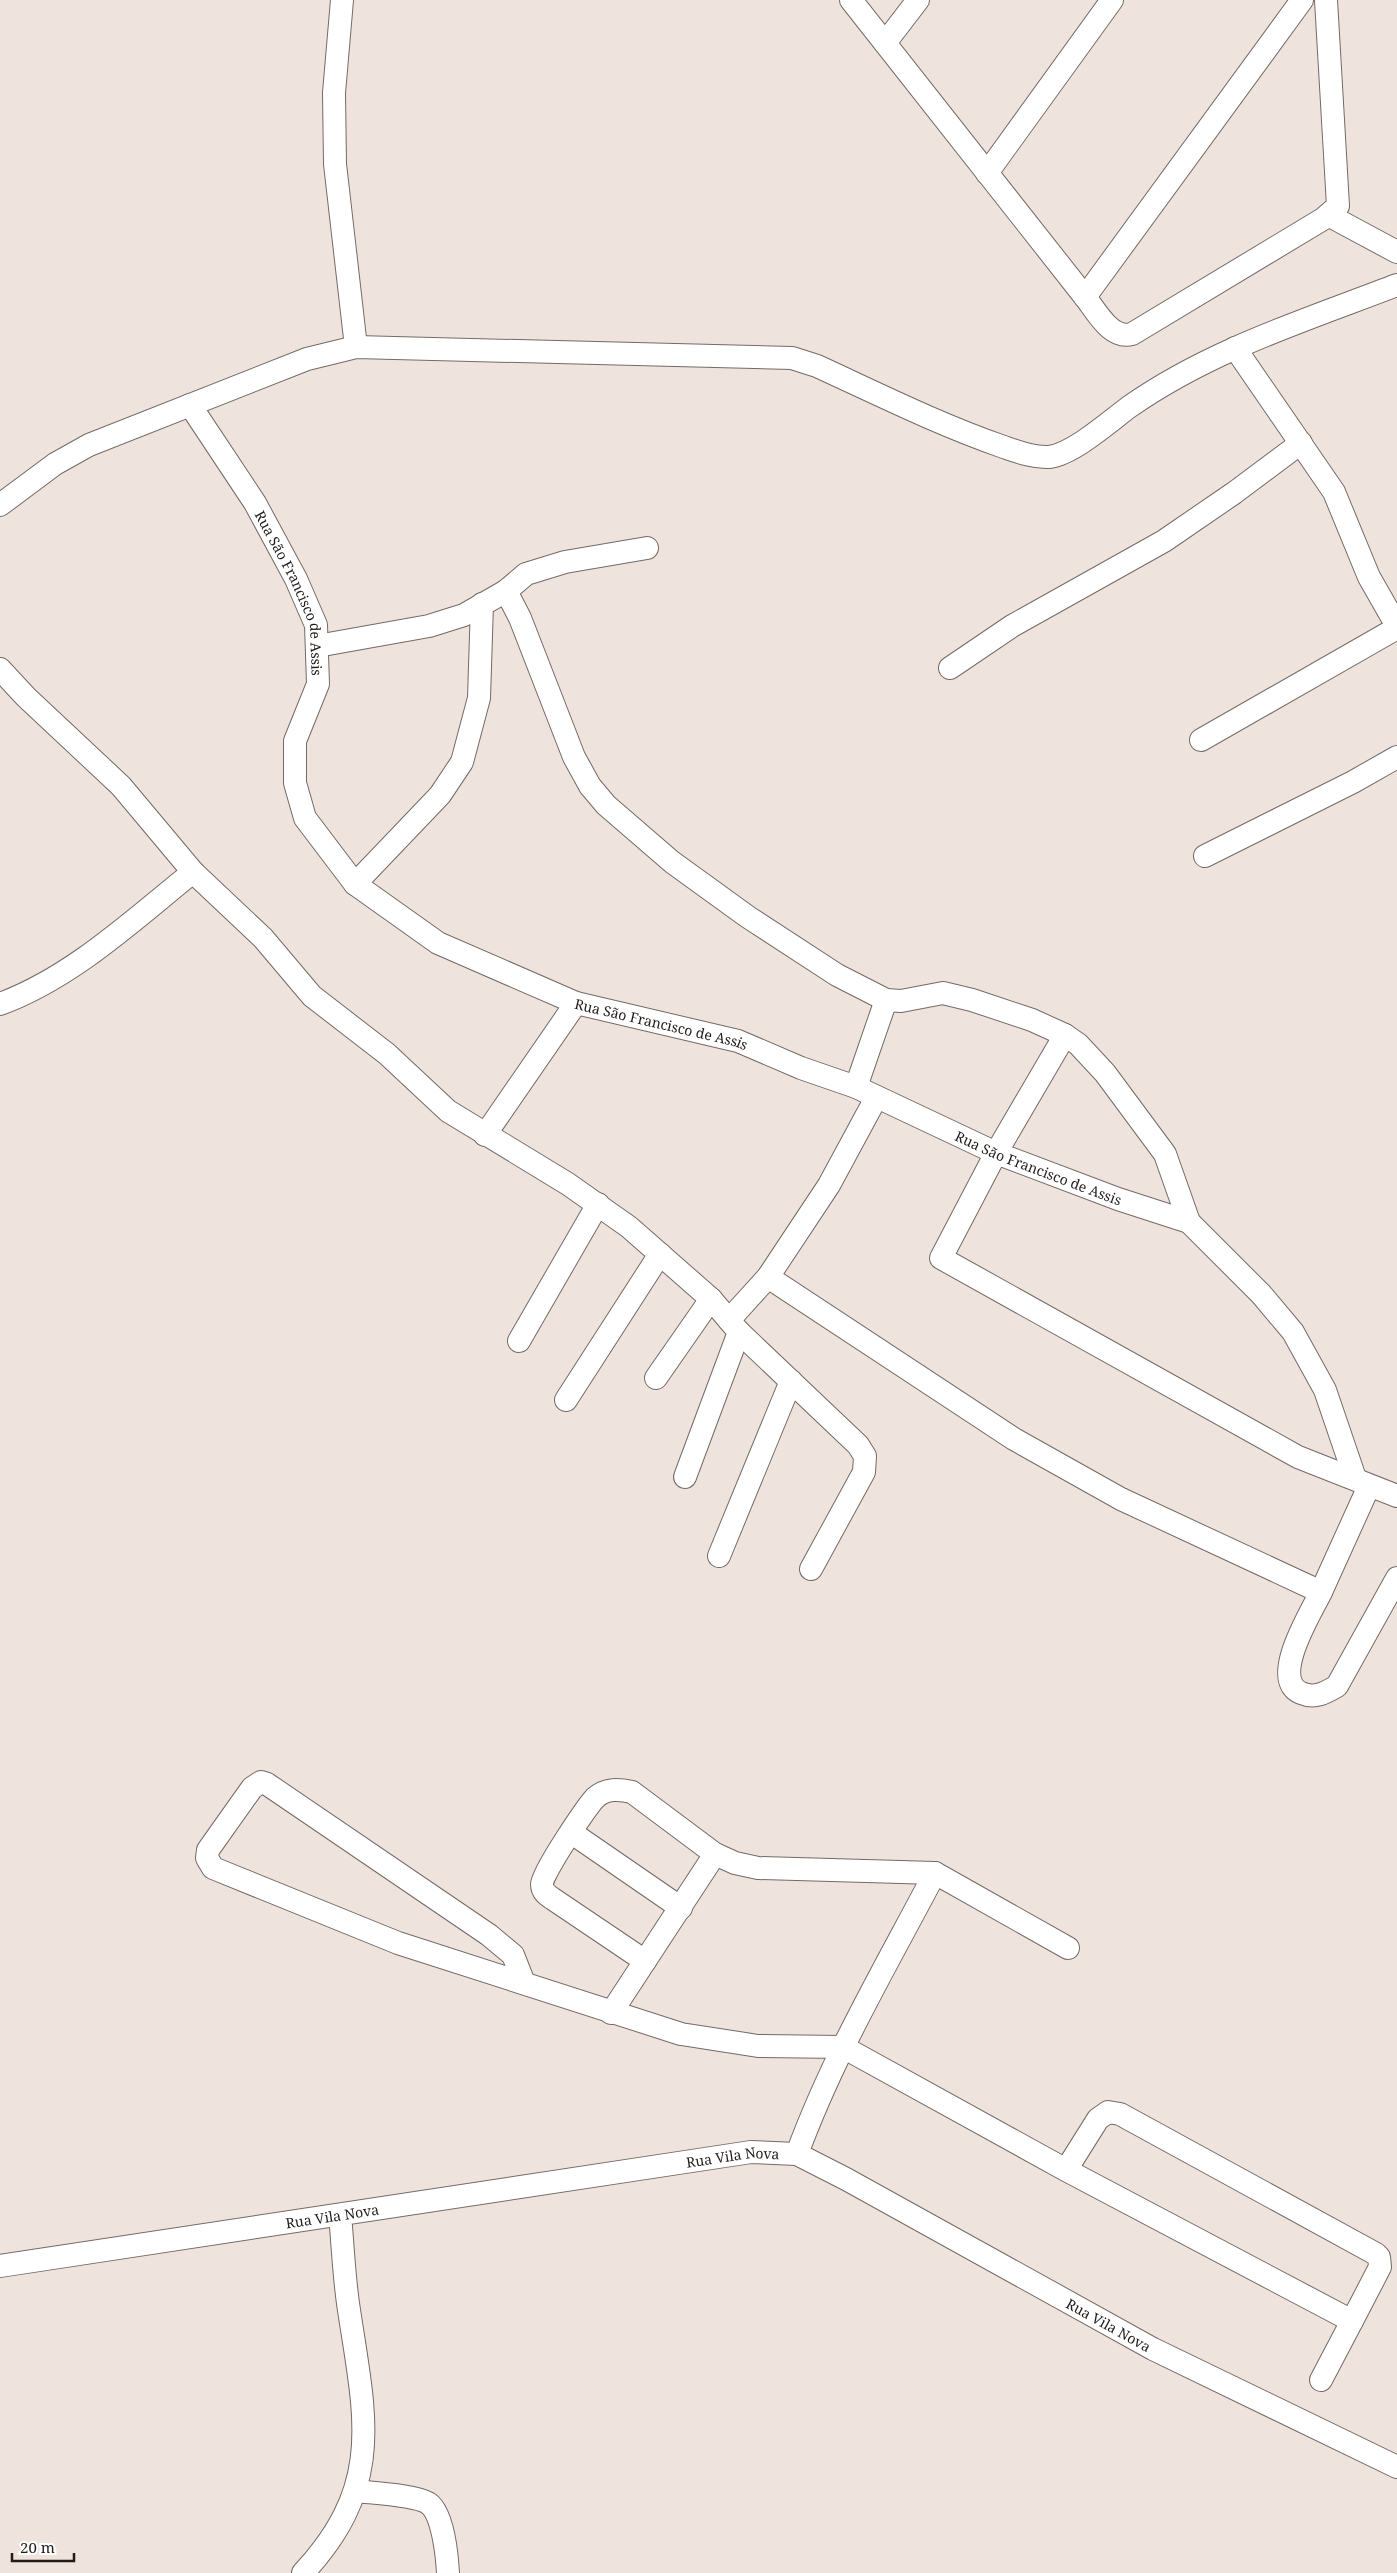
<svg xmlns="http://www.w3.org/2000/svg" width="1397" height="2573" font-family="'Noto Serif',serif">
<rect width="100%" height="100%" fill="#efe3de"/>
<g fill="none" stroke-linecap="round" stroke-linejoin="round">
<defs>
<g id="minor">
<path d="M342,0L334,93L335,164L356,347"/>
<path d="M851,0L1085,297C1097,312 1111,340 1132,334L1323,219L1338,206L1326,0"/>
<path d="M885,43L918,0"/>
<path d="M987,173L1112,0"/>
<path d="M1328,215L1397,252"/>
<path d="M1085,297L1302,0"/>
<path d="M1235,348L1334,492L1369,577L1397,626"/>
<path id="s1" d="M190,405L255,503L296,579L316,625L318,684L295,741V783L305,818L355,884L438,943L576,1003L738,1041L801,1068L856,1087L996,1153L1118,1199L1189,1222L1261,1294L1293,1332L1325,1390L1355,1478"/>
<path d="M0,505L55,464L89,445L307,359L356,347L792,358L817,366C878,394 938,424 1001,446C1016,451 1033,458 1049,457C1073,454 1109,422 1129,407C1210,350 1306,320 1397,285"/>
<path d="M506,591L526,574L565,562L647,548"/>
<path d="M317,646L429,626L464,615L506,591L520,618L574,757L590,786L606,805L672,862L748,917L837,975L886,1000L901,1001L943,993L972,1000L1032,1020L1065,1035L1078,1044L1105,1073L1165,1154L1189,1222"/>
<path d="M950,668L1012,626L1164,541L1234,493L1301,443"/>
<path d="M0,669L26,697L121,786L193,872L263,938L312,996L387,1054L448,1111L568,1184L629,1227L711,1299L739,1332L858,1445L865,1456L864,1472L811,1569"/>
<path d="M1201,740L1397,628"/>
<path d="M1205,856L1353,782L1397,757"/>
<path d="M355,884L440,795L462,762L479,698L482,604"/>
<path d="M0,1004C73,977 133,920 193,872"/>
<path d="M1065,1035L996,1153L941,1258L1298,1457L1397,1496"/>
<path d="M856,1087L886,1000"/>
<path d="M485,1135L576,1003"/>
<path d="M768,1277L1014,1439L1121,1499L1321,1592L1369,1486"/>
<path d="M729,1320L768,1277L829,1185L876,1098"/>
<path d="M519,1341L598,1204"/>
<path d="M656,1378L711,1299"/>
<path d="M566,1400L660,1254"/>
<path d="M685,1477L739,1332"/>
<path d="M719,1556L791,1381"/>
<path d="M1321,1592C1311,1613 1269,1679 1301,1693C1315,1699 1325,1693 1337,1686L1397,1578"/>
<path d="M572,1833L681,1908"/>
<path d="M645,1961L715,1854"/>
<path d="M524,1983L513,1955L489,1935L267,1784L261,1782L252,1788L208,1850L207,1858L213,1868L398,1943L681,2034L758,2046L843,2047L1066,2170L1352,2321L1380,2267L1379,2257L1376,2254L1120,2114L1108,2112L1098,2119L1066,2170"/>
<path d="M611,2013L645,1961L553,1899C547,1895 542,1892 542,1884C542,1873 586,1808 595,1798C606,1788 619,1789 632,1792L715,1854L735,1863L758,1868L935,1873"/>
<path d="M797,2154C833,2056 886,1966 935,1873L1068,1948"/>
<path id="s2" d="M0,2266L751,2152L797,2154L846,2179L1153,2349L1397,2467"/>
<path d="M1321,2380L1352,2321"/>
<path d="M356,2491C372,2493 415,2495 428,2503C443,2513 447,2556 448,2573"/>
<path d="M303,2573C385,2485 365,2417 349,2310C344,2279 343,2247 340,2215"/>
</g>
</defs>
<use href="#minor" stroke="#746a65" stroke-width="24"/>
<use href="#minor" stroke="#fff" stroke-width="22"/>
</g>
<g text-anchor="middle" dominant-baseline="central" stroke-width="5" stroke-linejoin="round" paint-order="stroke">
<g font-size="14" fill="#201c1a" stroke="#fff">
<text stroke="none"><textPath href="#s1" startOffset="216">Rua São Francisco de Assis</textPath></text>
<text stroke="none"><textPath href="#s1" startOffset="876">Rua São Francisco de Assis</textPath></text>
<text stroke="none"><textPath href="#s1" startOffset="1281">Rua São Francisco de Assis</textPath></text>
<text stroke="none"><textPath href="#s2" startOffset="741">Rua Vila Nova</textPath></text>
<text stroke="none"><textPath href="#s2" startOffset="336">Rua Vila Nova</textPath></text>
<text stroke="none"><textPath href="#s2" startOffset="1161">Rua Vila Nova</textPath></text>
</g>
</g>
<path d="M12 2553v8h62v-8" fill="none" stroke="#201c1a" stroke-width="2.5"/>
<text x="20" y="2553" font-size="15" fill="#201c1a" stroke="#ffffff" stroke-width="4" paint-order="stroke">20 m</text>
</svg>
